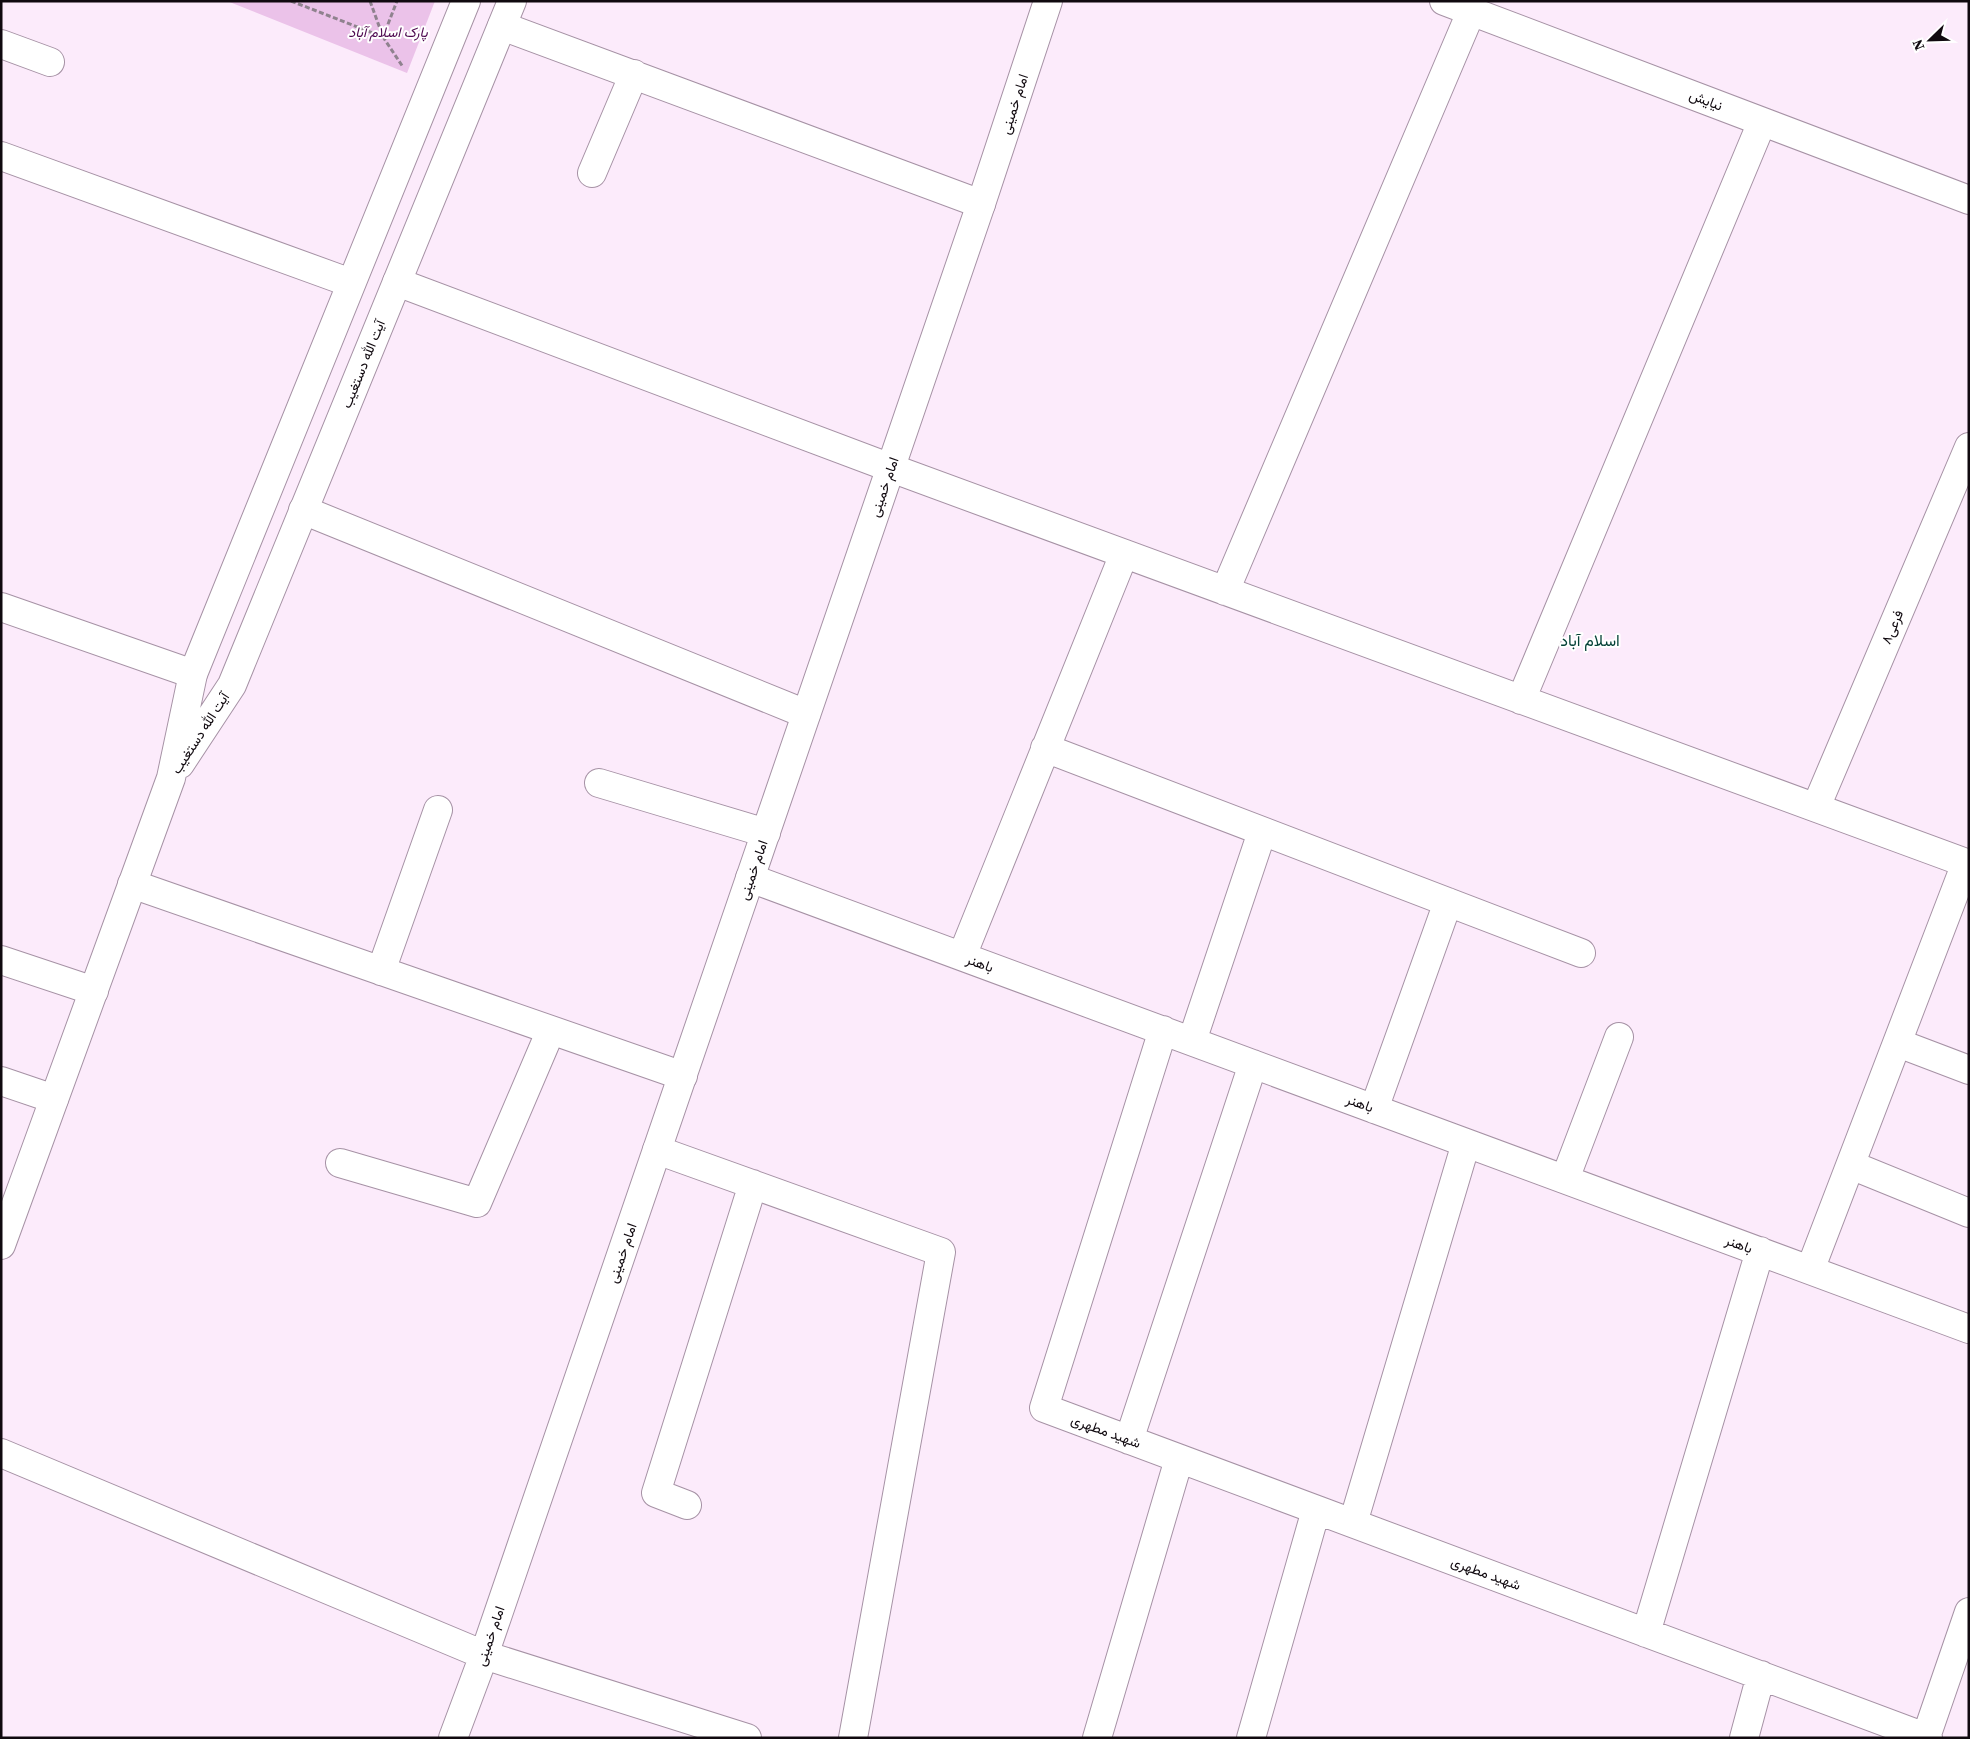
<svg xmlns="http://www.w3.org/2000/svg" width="1970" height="1739" font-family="'Source Serif 4',Vazirmatn,serif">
<rect width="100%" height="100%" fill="#fcebfb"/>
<path fill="#ebc2e9" d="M227,1H435L407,73Z"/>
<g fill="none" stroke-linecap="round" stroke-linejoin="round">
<defs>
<path id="street" d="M1444,1L1969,200
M502,26L981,204
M1,44L50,62
M1,156L351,283
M592,173L634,74
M397,282L891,468L1969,864
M303,510L806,714
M1225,591L1471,12
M1,607L193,674
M1521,700L1762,122
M1045,748L1581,953
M599,783L766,833
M1816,807L1969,447
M750,878L1969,1329
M132,884L683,1076
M962,956L1124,554
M1,960L94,991
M381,971L438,810
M1163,1030L1044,1408L1928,1738
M1192,1041L1262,832
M1898,1043L1969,1070
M1,1081L54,1099
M1374,1109L1448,902
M657,1150L941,1252L853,1738
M340,1163L477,1203L551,1030
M1851,1165L1969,1213
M1565,1179L1619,1037
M1810,1270L1966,863
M1129,1440L1253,1064
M687,1505L656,1493L753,1184
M1353,1523L1466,1143
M1646,1633L1760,1251
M484,1655L747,1738
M1926,1737L1969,1612
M1097,1738L1179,1459
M1251,1738L1316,1510
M1744,1738L1761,1675"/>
<path id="secondary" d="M180,764L232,685L512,1
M1,1245L171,778L193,674L466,1
M1,1453L484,1655
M453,1738L484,1655L981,204L1048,1"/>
</defs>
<use href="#street" stroke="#a692a5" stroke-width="30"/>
<use href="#secondary" stroke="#a692a5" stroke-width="30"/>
<path stroke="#8f828e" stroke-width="3" stroke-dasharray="5 2.5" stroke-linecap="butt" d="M291,1L383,37L397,1
M370,1L383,37L403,67"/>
<use href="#street" stroke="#fff" stroke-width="28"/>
<use href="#secondary" stroke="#fff" stroke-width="28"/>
</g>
<g text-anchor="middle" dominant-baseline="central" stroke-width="4" stroke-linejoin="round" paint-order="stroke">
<g font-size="14" font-style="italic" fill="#4e084f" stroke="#fff">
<text x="388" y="32">پارک اسلام آباد</text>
</g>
<g font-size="14" fill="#10090f" stroke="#fff">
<text transform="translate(1706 100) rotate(21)">نیایش</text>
<text transform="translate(1014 104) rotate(-72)">امام خمینی</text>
<text transform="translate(363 364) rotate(-68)">آیت الله دستغیب</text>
<text transform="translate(884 487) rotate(-71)">امام خمینی</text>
<text transform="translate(1892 627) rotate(-67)">فرعی۸</text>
<text transform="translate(200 733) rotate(-57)">آیت الله دستغیب</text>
<text transform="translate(753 870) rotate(-71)">امام خمینی</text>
<text transform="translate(980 963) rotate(20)">باهنر</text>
<text transform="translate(1360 1103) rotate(20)">باهنر</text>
<text transform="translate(1739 1244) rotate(20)">باهنر</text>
<text transform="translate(622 1253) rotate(-71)">امام خمینی</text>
<text transform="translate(1106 1431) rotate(20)">شهید مطهری</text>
<text transform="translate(1486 1573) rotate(20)">شهید مطهری</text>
<text transform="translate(490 1636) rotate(-71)">امام خمینی</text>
</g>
<g font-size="16" fill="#054238" stroke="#fff">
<text x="1590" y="640">اسلام آباد</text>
</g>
</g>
<rect width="1970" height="1739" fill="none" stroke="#10090f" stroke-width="5"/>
<g transform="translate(1930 40) rotate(247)" stroke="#ffffff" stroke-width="4" paint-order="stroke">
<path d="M0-4L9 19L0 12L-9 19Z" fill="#10090f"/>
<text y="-8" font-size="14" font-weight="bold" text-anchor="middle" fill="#10090f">N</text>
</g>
</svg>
